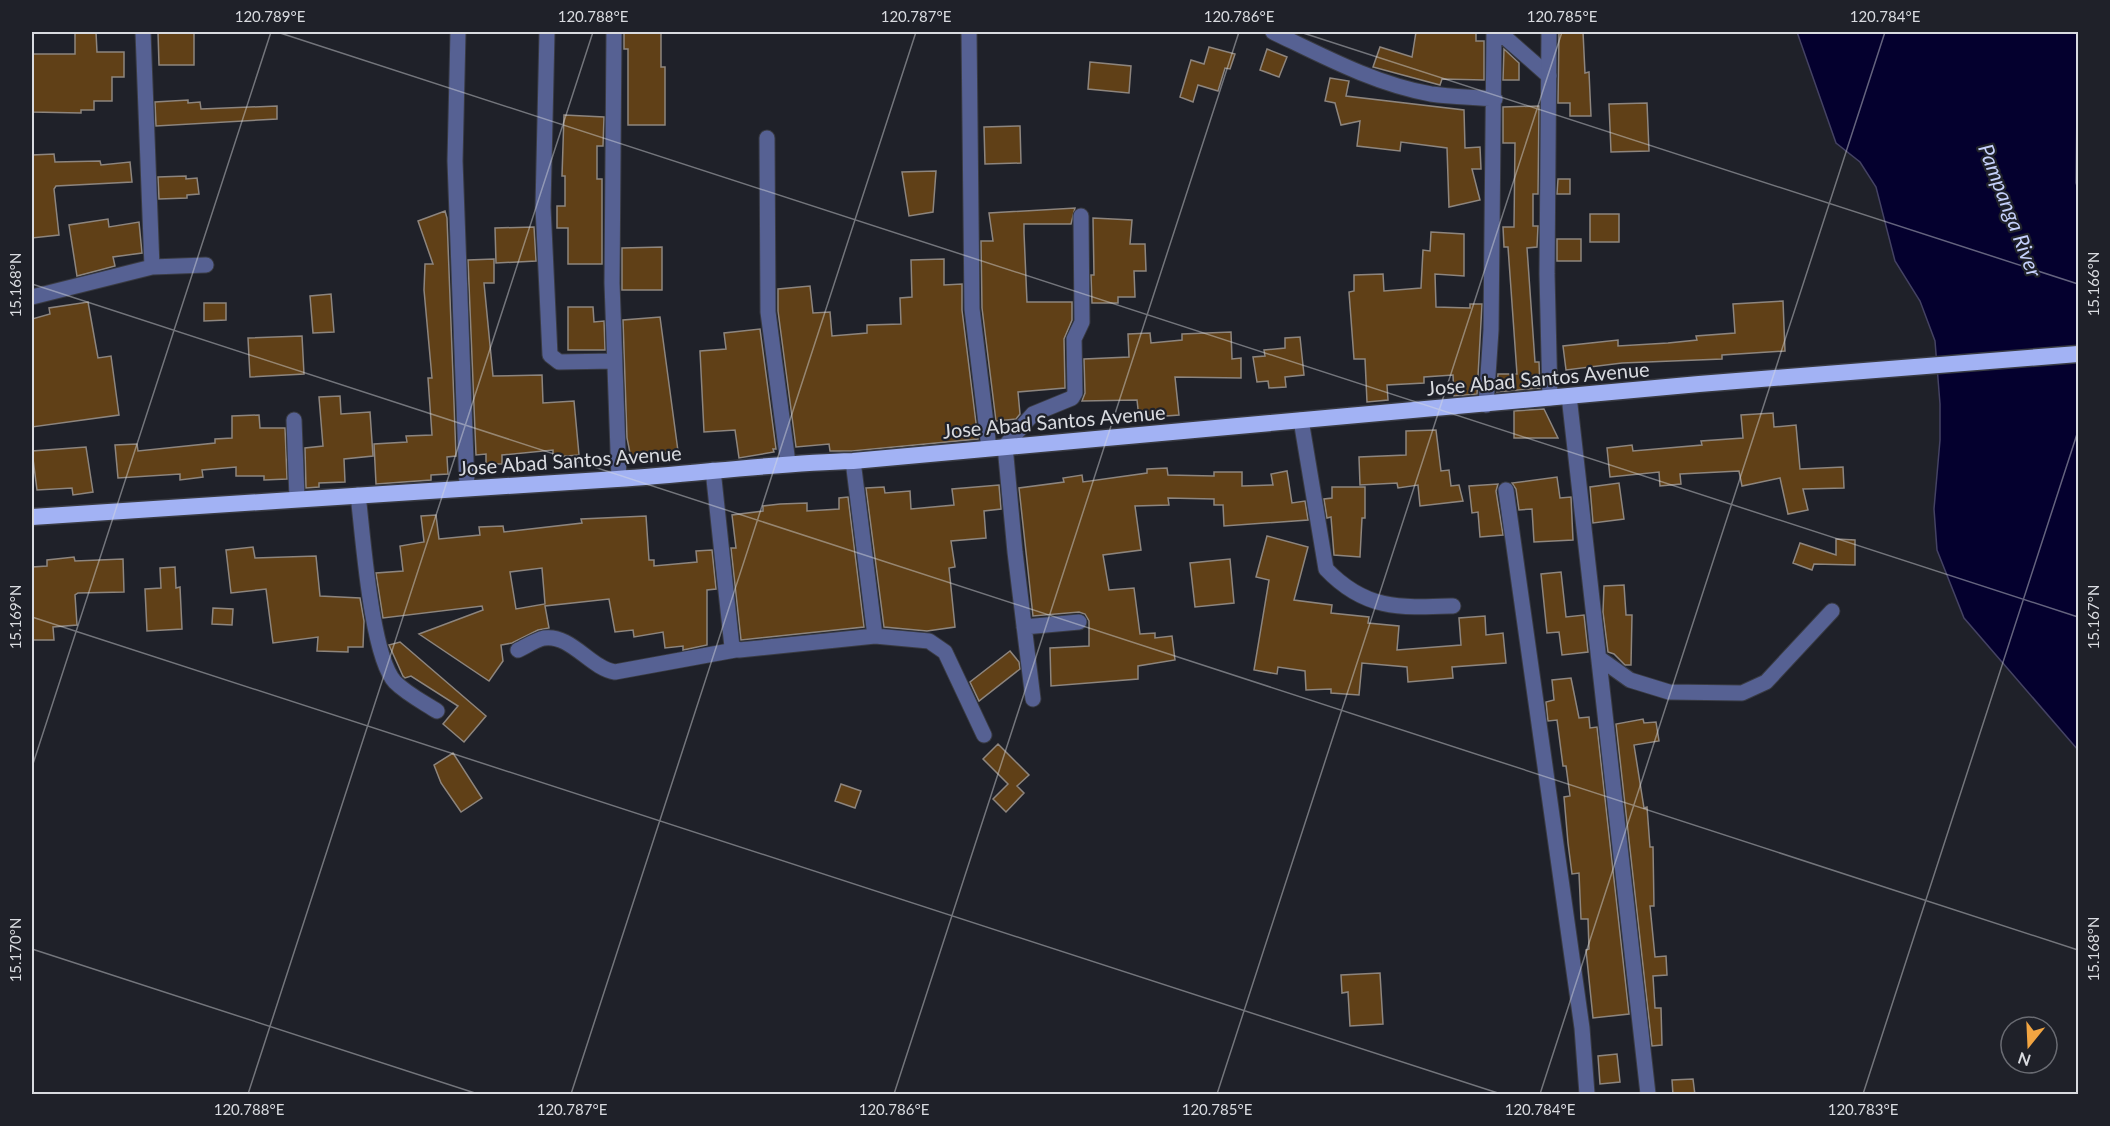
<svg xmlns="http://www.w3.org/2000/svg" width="2110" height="1126" font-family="Lato,sans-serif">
<rect width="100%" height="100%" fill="#1f2129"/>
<path fill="#04002e" stroke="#444263" stroke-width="1.5" d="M1797,32H2078L2076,183L2078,189V750L1964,618L1937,550L1934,509L1940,440V404L1935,341L1920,301L1895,261L1876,187L1860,162L1836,143Z"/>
<path fill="#604017" stroke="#8d857e" stroke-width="1.5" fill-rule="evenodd" d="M75,32H96L97,52H124V77H112V101H94V110H81V113L32,112V54H75Z
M158,32H194V65H159Z
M624,32H661V67H665V125H628V49H624Z
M1416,32H1476V41H1484V80L1442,79L1440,85L1373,67L1380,47L1412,57Z
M1559,32H1583L1585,73L1589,72L1591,116H1570V103H1558Z
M1209,47L1235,54L1230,69L1225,68L1218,91L1198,85L1193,102L1180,97L1191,60L1204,64Z
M1267,49L1287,57L1279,77L1260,70Z
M1504,49L1519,63V80H1503Z
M1090,62L1131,66L1129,93L1088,89Z
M1330,78L1349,81L1346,96L1464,110L1465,148L1480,147L1481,169H1472L1480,200L1449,207L1447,148L1401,142L1400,151L1357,146L1360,121L1341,125L1335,103L1325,101Z
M188,100V103L200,102L201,109L277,106V119L156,126L155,102Z
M1647,103L1649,151L1611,152L1609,104Z
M1539,106L1538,194H1533V226H1538L1537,247L1527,248L1535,362H1539L1540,388L1497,392L1498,374H1517L1508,247H1504L1503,227H1514L1515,143H1503V107Z
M564,115L604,117L603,146H597V179H602V264H568V228H557V206H565V176H562Z
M1020,126L1021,163L985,164L984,127Z
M54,154L55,162L100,161L101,165L130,162L132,182L56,186L54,189L59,235L32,238V155Z
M936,171L933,212L909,216L902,172Z
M186,176V179L197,178L199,194L187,195V198L159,199L158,177Z
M1558,179H1570V194H1557Z
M1075,208L1071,224H1024V233L1027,302H1072V320L1064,339L1065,388L1018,392L1020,414L1016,419L996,421L982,308L981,241H993L989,213Z
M445,211L447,218L456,456L447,457L448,474L431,475V480L376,484L374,444L407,442L406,436L432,435L428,378H432L424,290L425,264H433L418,221Z
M1590,214H1619V242H1590Z
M1093,218L1132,220L1130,244H1145L1146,271H1134L1135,297H1118V303H1092L1091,275H1094Z
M108,219L109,227L139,222L142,253L113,257L115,266L77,276L69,225Z
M534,227L536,261L496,263L495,228Z
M1431,232L1464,234V276L1435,274L1436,307L1470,308V304H1482L1477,394L1454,396L1453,375L1424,377V383L1387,385L1388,400L1367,402L1365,359H1354L1349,292L1354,291V275L1383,274L1384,291L1421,288L1423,250L1430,251Z
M1557,239H1581V261H1557Z
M662,247V290H622V248Z
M494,259V283H484L493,376L542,375L543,403L574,401L579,455L553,457V450L502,455V464H486V454L476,455L468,260Z
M944,259V285L962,284V310L978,439L852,451H830L829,444L796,447L778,311V289L810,286L813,313L830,312L832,336L867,333V325L901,324L900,298L912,297L911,260Z
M331,294L334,332L313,333L310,296Z
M1783,301L1785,351L1722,355V359L1622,363L1566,370L1563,346L1618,340V346L1668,343L1697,340L1696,336L1735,333L1733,304Z
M88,302L98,358L111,356L119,415L32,427V319L50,314L49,308Z
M204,303H226V320L204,321Z
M568,307H593L594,322L604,321L605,350H568Z
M660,317L678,451L631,458L627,438L623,320Z
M760,329L776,449H773L774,452L739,458L735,430L704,432L700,351L726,349L724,333Z
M1231,332L1232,359L1241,358V378L1175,377L1179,415L1139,418L1137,400L1082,401L1085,393L1084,359L1129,357L1128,334L1150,333L1151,343L1182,340V334Z
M302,336L304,374L250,377L248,338Z
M1300,337L1304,375L1285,377L1286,387L1269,388L1268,381L1257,382L1253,357L1265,356L1264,350L1285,348V338Z
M340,396L341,414L370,412L373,456L344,459L345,482L319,483V487L306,488L305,448L323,446L319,397Z
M1544,409L1558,438H1514V411Z
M1773,413L1774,427L1796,425L1800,469L1843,467L1844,488L1803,489L1808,510L1788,514L1780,478L1742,486L1739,471L1680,474L1681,484L1660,486L1659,472L1610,477L1607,448L1632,445L1633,451L1702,445L1701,441L1743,438L1741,415Z
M259,415L260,428H285L287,479L264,480V476H236V467L202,470L203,477L180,480V474L118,478L115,445L137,444L138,451L215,443V439L232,438V416Z
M1436,430L1441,471L1449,470L1451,486L1459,485L1463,501L1420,506L1418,485L1398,488L1397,483L1360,485L1359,457L1406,455V431Z
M86,447L93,492L73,495L72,488L37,490L32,451Z
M1167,468L1168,475L1214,476V472H1242V486L1273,485L1271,474L1287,471L1292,503L1305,501L1308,520L1224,526L1223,505H1214V499L1168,498L1169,505L1135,506L1141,550L1103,555L1109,590L1134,588L1140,634L1155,633V638L1172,636L1175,660L1138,666V679L1051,686L1050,648L1089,646V621L1085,614L1079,612L1033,616L1019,488L1064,482L1063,478L1082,475L1083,482L1147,473V469Z
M1557,477L1560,498L1571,497L1573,540L1534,542L1532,509L1519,510L1516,489L1512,483Z
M1619,483L1624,519L1593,523L1590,487Z
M1498,484L1496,491L1503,535L1480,537L1478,512L1472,513L1469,486Z
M999,485L1001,509L984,511L986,538L951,541L955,567L949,568L955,627L927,631L884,627L866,488L884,487L885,493L910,491L911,509L954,505L952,489Z
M1332,487H1365V518H1362L1360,557L1334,555L1331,517L1327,518L1324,499L1332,498Z
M848,497L864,627L741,640L731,548H736L732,515L763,511V506L780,504L807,503V511L839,509V498Z
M436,515L439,539L480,535L479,527L503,526L504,532L582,523L581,519L646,516L649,560H654V566L697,562L696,551L712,550L716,589L707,590V645L683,650V646L665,648L663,632L634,637L633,630L615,632L609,599L545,606L549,628L538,630L512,643L501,645L503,661L489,681L419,634L483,610L482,606L383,618L376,573L403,571L400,546L424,542L421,516ZM542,568L545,604L516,609L510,572Z
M1267,536L1308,547L1294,600L1332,605L1331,613L1369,617L1368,623L1399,626L1397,650L1461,645L1459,618L1485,616L1486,635L1503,633L1506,663L1452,667L1453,678L1408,682L1407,667L1362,663L1359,695L1331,693V689L1306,690L1305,671L1278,667L1277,674L1254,670L1269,580L1256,577Z
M1836,539L1855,540V565L1814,564L1812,570L1793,563L1800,543L1836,555Z
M253,547L255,558L316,556L320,596L360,598L364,621L363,647H348V652L317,651L318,637L273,643L266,589L231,593L226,550Z
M74,557L75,561L123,559L124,592L78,593L75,595L77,625L53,627L54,640H32V567L47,566V560Z
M1230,559L1234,603L1195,607L1190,563Z
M175,567L176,588L180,587L182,629L147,631L145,589L161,588L160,568Z
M1561,572L1566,617L1584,615L1588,652L1562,655L1559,632L1547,633L1541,574Z
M1624,585L1626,615H1632L1631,665H1625L1614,654L1608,652L1603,612L1604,586Z
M213,608L233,609L232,625L212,624Z
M400,642L486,716L464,742L443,724L458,706L411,676L405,678L403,676L389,645Z
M1010,651L1019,662L1020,669L979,701L970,682Z
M1571,678L1579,718L1589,717L1590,728L1597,727L1629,1014L1593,1018L1586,950L1589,949L1588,919H1581L1579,873L1572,874L1568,843L1564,797L1570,796L1566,766H1563L1557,720L1548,721L1546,702L1554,700L1552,680Z
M1643,719L1644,723L1656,722L1659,741L1634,745L1644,808L1647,807L1650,847H1653L1654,906H1650L1655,957L1666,956L1667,975L1653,976L1655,1008H1661L1662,1045L1652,1046L1616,724Z
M998,744L1029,775L1017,786L1024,793L1006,812L993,799L1008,784L983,759Z
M453,753L482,798L461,812L441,783L434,765Z
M841,784L861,791L855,808L835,801Z
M1380,973L1383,1024L1350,1026L1348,992L1342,993L1341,975Z
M1617,1054L1620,1082L1600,1084L1598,1056Z
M1693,1079L1695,1095H1673L1672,1080Z"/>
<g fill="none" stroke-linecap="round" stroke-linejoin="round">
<defs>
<path id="minor" d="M143,32L152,267
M458,32L455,161L467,488
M547,32L543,207L550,355L559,362L613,361
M614,32L612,283L619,479
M969,32L972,309L989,448
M1273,32C1323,56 1375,84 1431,94C1452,97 1474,97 1495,99
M1499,32L1549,76
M767,138L768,312L788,463
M32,297L152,267L206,265
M1569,396L1648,1094
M1486,405L1491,330L1494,32
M294,420L297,498
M1301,420L1326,569C1365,610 1400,608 1453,606
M853,461L875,636
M713,470L732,647L739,650L875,636L929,641L945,652L984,735
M1506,490L1582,1028L1587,1094
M358,495C363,535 371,656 395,682C407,694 423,702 437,711
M1024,627L1079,622
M518,650C525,647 535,640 544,638C571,634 590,668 615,672L735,650
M1599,658L1630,680L1669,692L1742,693L1766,682L1832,611
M1033,699L1015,552L1005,446L1033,414L1072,398L1075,393L1074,339L1082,322L1081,216"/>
<path id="tertiary" d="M1549,32L1547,274L1550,398"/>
<path id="trunk" d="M32,517C227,503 422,492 617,479C696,474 774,463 853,461L1699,384L2078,354"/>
</defs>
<use href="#minor" stroke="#393b43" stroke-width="17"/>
<use href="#tertiary" stroke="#393b43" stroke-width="17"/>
<use href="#trunk" stroke="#393b43" stroke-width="19"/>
<use href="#minor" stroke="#566193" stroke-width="15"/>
<use href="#tertiary" stroke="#566193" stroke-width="15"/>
<use href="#trunk" stroke="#a2b2f4" stroke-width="16"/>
</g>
<path fill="none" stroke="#d9dbe0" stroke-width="1.5" stroke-opacity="0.45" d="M277,32L2078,617M1300,32L2078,284M32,284L2078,950M32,617L1501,1094M32,767L271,32M32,949L478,1094M248,1094L593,32M571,1094L916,32M894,1094L1239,32M1217,1094L1562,32M1540,1094L1885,32M1863,1094L2078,431"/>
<g text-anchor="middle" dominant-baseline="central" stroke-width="4.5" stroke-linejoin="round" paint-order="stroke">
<g font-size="20" fill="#d9dbe0" stroke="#1f2129">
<text transform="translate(1538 378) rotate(-5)">Jose Abad Santos Avenue</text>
<text transform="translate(1054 421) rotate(-5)">Jose Abad Santos Avenue</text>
<text transform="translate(570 460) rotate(-4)">Jose Abad Santos Avenue</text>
</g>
<g font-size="21" font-style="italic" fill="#c5d0fa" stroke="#1f2129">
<text transform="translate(2011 210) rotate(69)">Pampanga River</text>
</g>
</g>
<rect width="2110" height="1126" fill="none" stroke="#1f2129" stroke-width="66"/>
<g transform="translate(2029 1045) rotate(198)"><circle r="28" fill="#1f2129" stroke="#696b72" stroke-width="1.5"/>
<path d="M0-4.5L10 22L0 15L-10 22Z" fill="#f2a542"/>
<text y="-9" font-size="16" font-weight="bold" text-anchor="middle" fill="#d9dbe0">N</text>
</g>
<rect x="33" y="33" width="2044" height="1060" fill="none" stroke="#d9dbe0" stroke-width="2"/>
<g font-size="15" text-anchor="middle" fill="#d9dbe0">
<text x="270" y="22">120.789°E</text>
<text x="593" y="22">120.788°E</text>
<text x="916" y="22">120.787°E</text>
<text x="1239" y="22">120.786°E</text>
<text x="1562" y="22">120.785°E</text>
<text x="1885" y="22">120.784°E</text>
<text transform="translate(2094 284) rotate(-90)" y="5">15.166°N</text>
<text transform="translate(16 285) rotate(-90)" y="5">15.168°N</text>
<text transform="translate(2094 617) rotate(-90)" y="5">15.167°N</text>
<text transform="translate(16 617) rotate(-90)" y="5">15.169°N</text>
<text transform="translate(2094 949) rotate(-90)" y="5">15.168°N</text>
<text transform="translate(16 950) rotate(-90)" y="5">15.170°N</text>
<text x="249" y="1115">120.788°E</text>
<text x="572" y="1115">120.787°E</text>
<text x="894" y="1115">120.786°E</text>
<text x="1217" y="1115">120.785°E</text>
<text x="1540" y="1115">120.784°E</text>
<text x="1863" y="1115">120.783°E</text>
</g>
</svg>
